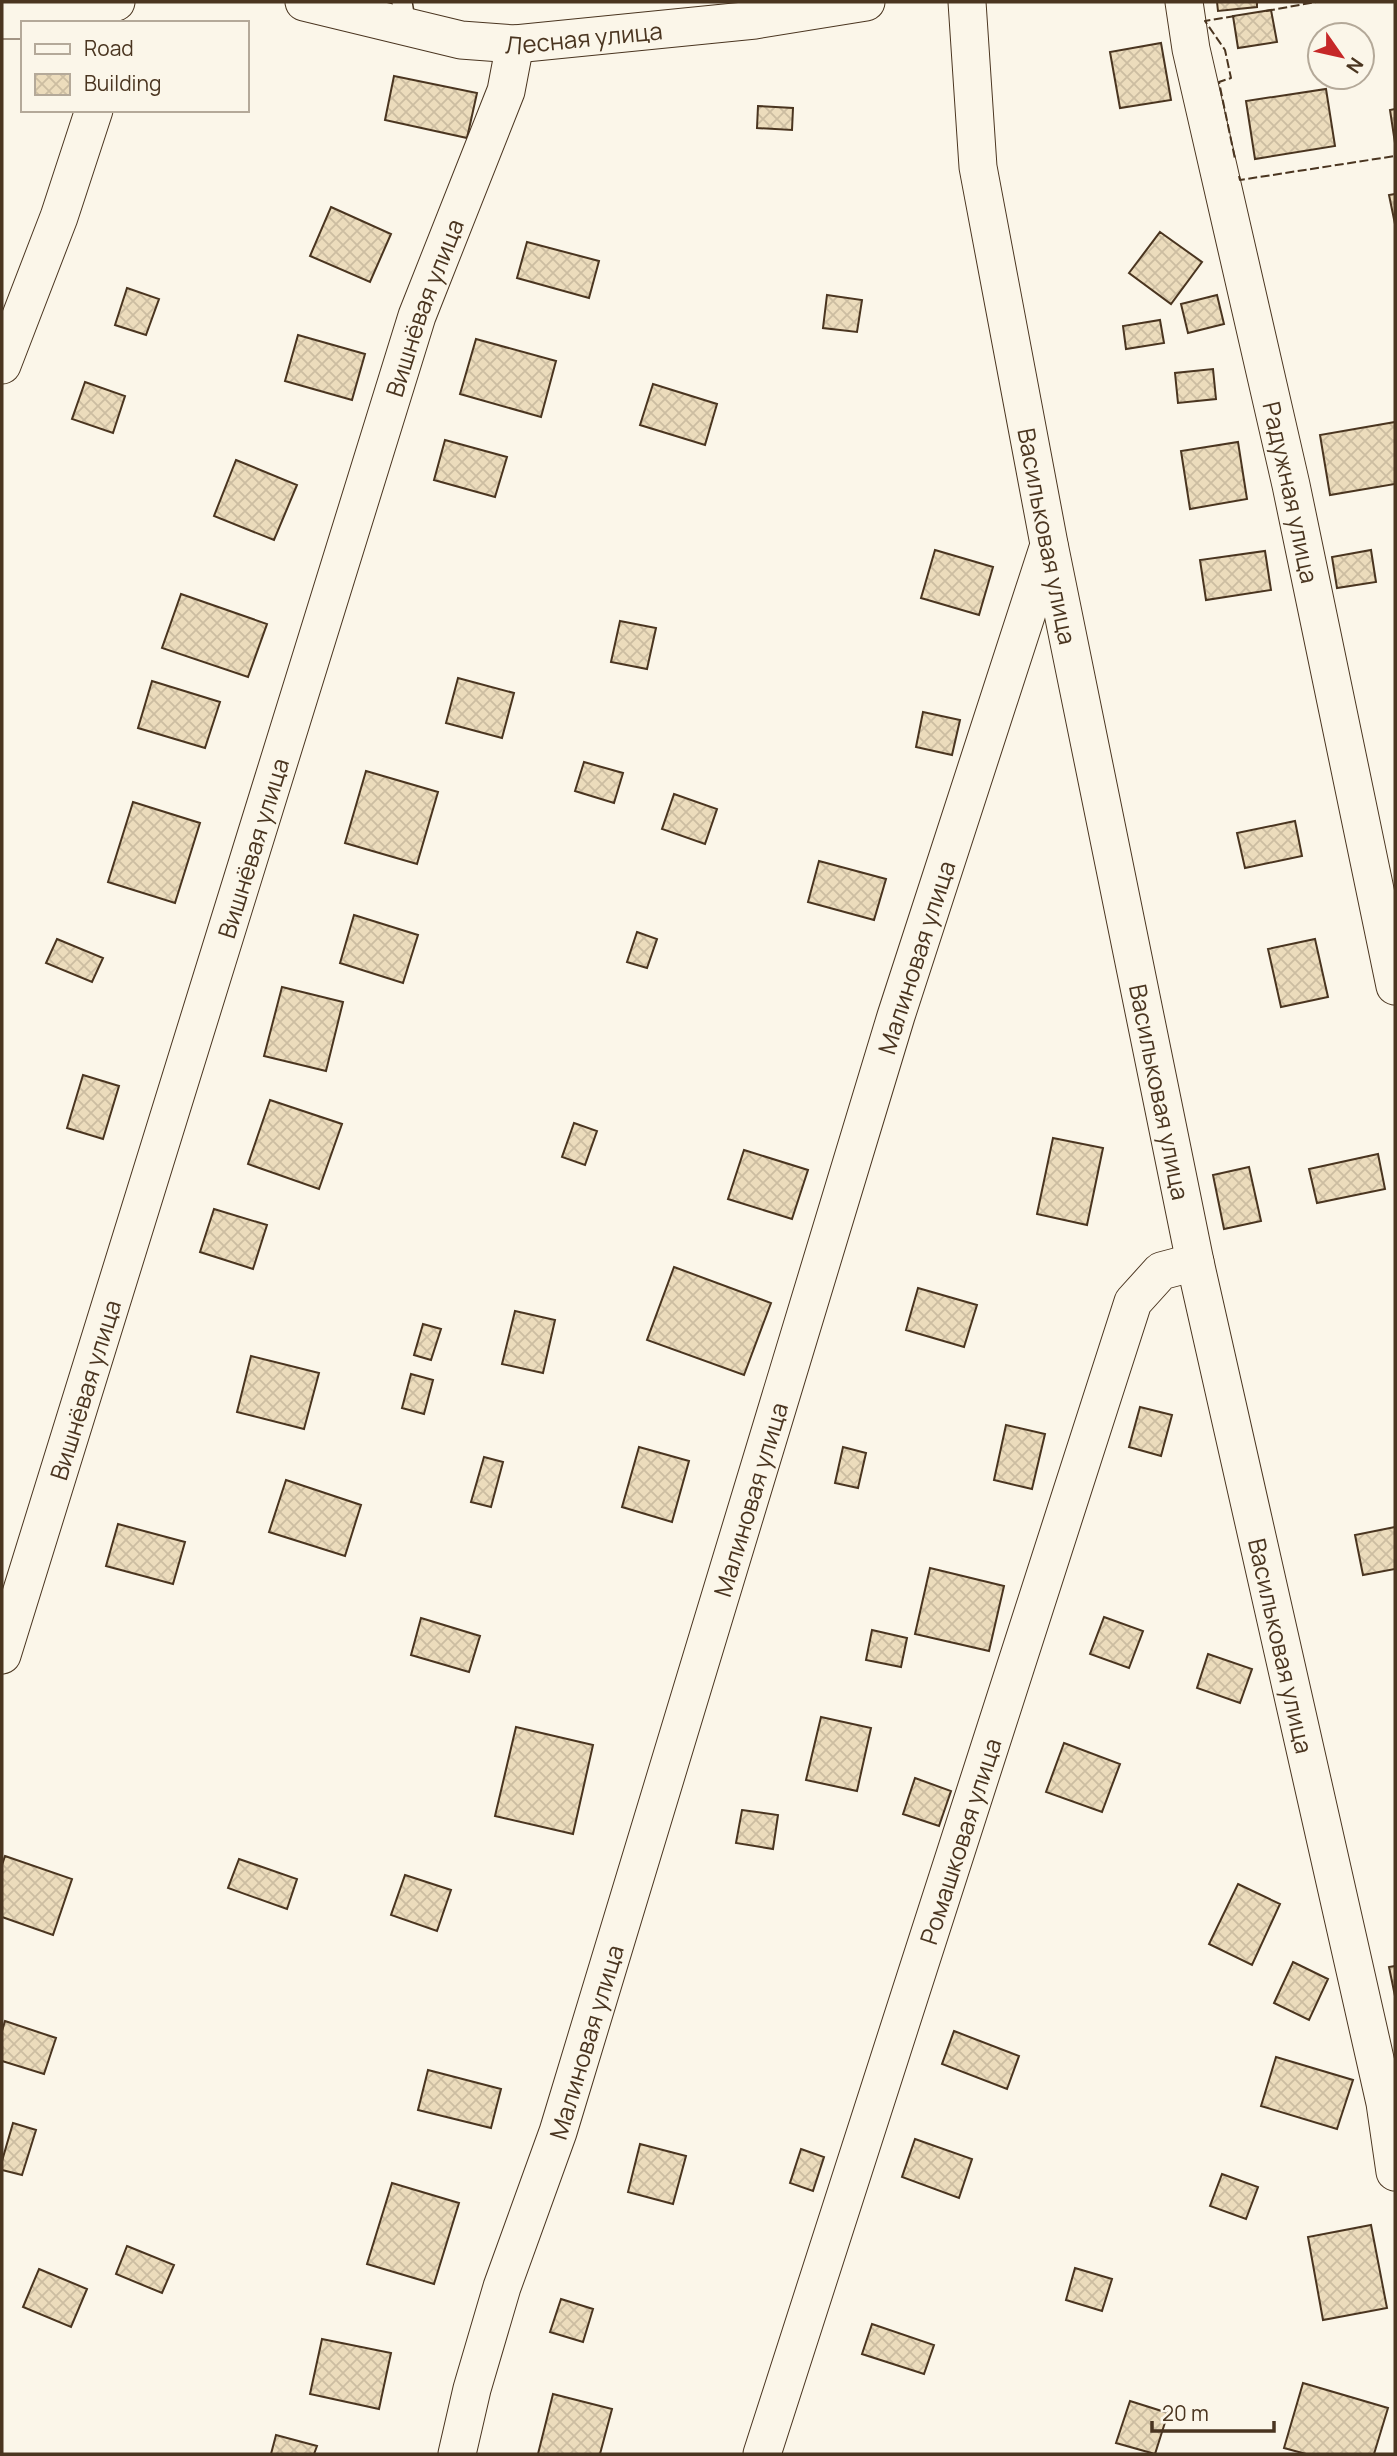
<svg xmlns="http://www.w3.org/2000/svg" width="1397" height="2456" font-family="Manrope,sans-serif">
<defs>
<pattern id="building-cross-hatch" width="8" height="8" patternUnits="userSpaceOnUse" patternTransform="scale(1.75)"><rect width="8" height="8" fill="#ecdcbc"/><path d="M0 0l8 8M0 8l8-8" fill="none" stroke="#ccbda1"/></pattern>
</defs>
<rect width="100%" height="100%" fill="#fbf6e9"/>
<path fill="url(#building-cross-hatch)" stroke="#4a3520" stroke-width="2" d="M1217,2H1257V7L1218,11Z
M1271,10L1277,42L1238,48L1233,16Z
M1161,43L1171,100L1120,108L1110,52Z
M394,76L477,93L467,138L385,120Z
M1326,89L1335,146L1255,159L1246,101Z
M758,106L793,108L792,130L757,128Z
M1395,109V143L1390,110Z
M1395,194V224L1389,195Z
M331,207L391,234L370,282L310,256Z
M1160,232L1202,262L1171,304L1129,273Z
M527,242L599,261L589,298L517,278Z
M127,288L159,299L146,335L115,325Z
M827,295L862,300L857,332L823,328Z
M1217,295L1224,324L1188,333L1181,304Z
M1160,320L1164,343L1126,349L1123,326Z
M298,335L365,354L352,400L285,381Z
M476,339L556,361L541,417L460,394Z
M1213,369L1216,399L1178,403L1175,373Z
M85,382L125,396L113,433L72,419Z
M653,384L717,404L705,445L640,425Z
M1395,422V484L1330,495L1320,435Z
M445,440L507,457L495,497L434,480Z
M1238,442L1247,499L1190,509L1181,451Z
M236,460L297,485L274,540L214,516Z
M935,550L993,567L979,615L921,598Z
M1371,550L1376,582L1337,588L1332,557Z
M1265,551L1271,590L1206,600L1200,560Z
M181,594L267,624L248,677L162,648Z
M620,621L656,628L647,669L611,662Z
M458,678L514,693L502,738L446,723Z
M152,681L220,702L205,748L138,728Z
M923,712L960,720L952,755L916,747Z
M584,762L623,773L614,803L575,791Z
M366,771L438,792L417,864L345,843Z
M674,794L717,809L705,844L662,829Z
M133,802L200,823L175,903L108,882Z
M1295,821L1302,856L1245,868L1237,833Z
M819,861L886,879L874,920L808,902Z
M354,915L418,935L403,983L340,963Z
M637,932L657,939L647,968L627,962Z
M57,939L103,958L92,982L46,963Z
M1315,939L1328,997L1281,1007L1268,949Z
M282,987L343,1002L326,1071L264,1056Z
M83,1075L119,1086L103,1139L67,1128Z
M270,1100L342,1124L319,1189L248,1164Z
M574,1123L597,1131L585,1165L562,1157Z
M1053,1138L1103,1148L1087,1225L1037,1214Z
M744,1150L808,1170L792,1219L728,1199Z
M1378,1154L1385,1189L1317,1203L1309,1169Z
M1249,1167L1261,1221L1224,1229L1213,1175Z
M214,1209L267,1225L253,1269L200,1252Z
M674,1267L771,1303L744,1375L647,1340Z
M918,1288L977,1305L964,1347L906,1330Z
M515,1311L555,1320L543,1373L502,1364Z
M423,1324L441,1329L431,1360L414,1355Z
M251,1356L319,1373L304,1429L237,1412Z
M411,1374L433,1380L424,1414L402,1408Z
M1140,1407L1172,1415L1161,1456L1129,1447Z
M1006,1425L1045,1434L1032,1489L994,1480Z
M639,1447L689,1461L672,1522L622,1507Z
M843,1447L866,1453L858,1488L835,1483Z
M484,1457L503,1462L491,1507L471,1502Z
M286,1480L361,1505L345,1556L269,1532Z
M118,1524L185,1542L173,1584L106,1566Z
M1395,1527V1569L1363,1575L1355,1535Z
M930,1568L1004,1586L989,1651L915,1634Z
M1104,1617L1143,1631L1129,1668L1090,1654Z
M421,1618L480,1636L469,1672L411,1655Z
M872,1630L907,1638L901,1667L866,1660Z
M1208,1654L1252,1669L1240,1703L1197,1688Z
M821,1717L871,1728L857,1791L806,1780Z
M516,1727L593,1745L573,1834L495,1816Z
M1064,1743L1120,1764L1102,1812L1046,1792Z
M915,1778L951,1791L939,1826L903,1814Z
M742,1810L778,1815L773,1849L736,1843Z
M5,1856L72,1879L53,1935L2,1917V1865Z
M239,1859L297,1879L287,1909L228,1888Z
M405,1875L451,1890L437,1931L391,1915Z
M1238,1884L1280,1904L1252,1965L1209,1944Z
M1293,1962L1328,1979L1309,2020L1274,2003Z
M1395,1966V1996L1389,1967Z
M5,2021L56,2038L44,2074L2,2061V2031Z
M954,2031L1019,2056L1007,2089L942,2064Z
M1276,2057L1353,2080L1337,2129L1261,2106Z
M428,2070L501,2089L491,2128L418,2110Z
M13,2123L36,2130L22,2175L2,2170V2161Z
M915,2139L972,2159L959,2198L902,2177Z
M640,2144L686,2156L673,2204L628,2192Z
M801,2149L824,2157L813,2191L790,2183Z
M1222,2174L1258,2187L1246,2219L1210,2206Z
M392,2183L459,2203L434,2284L367,2264Z
M1371,2225L1387,2308L1323,2320L1308,2237Z
M127,2246L174,2265L162,2293L116,2274Z
M1075,2268L1112,2279L1102,2311L1066,2300Z
M39,2269L87,2289L71,2327L23,2307Z
M561,2299L593,2309L583,2342L550,2332Z
M872,2324L934,2345L924,2374L862,2354Z
M322,2339L391,2353L379,2409L310,2394Z
M1303,2383L1388,2408L1374,2454H1306L1284,2448Z
M553,2394L612,2409L600,2454H538Z
M1130,2401L1168,2413L1155,2454L1116,2443Z
M276,2435L317,2446L314,2454H271Z"/>
<g fill="none" stroke-linecap="round" stroke-linejoin="round">
<defs>
<path id="service" d="M402,2L406,26"/>
<g id="minor">
<path id="s1" d="M304,2L461,40L515,44L755,20L866,2"/>
<path id="s2" d="M967,2L978,167L1049,544L1195,1262L1385,2103L1395,2172"/>
<path id="s3" d="M1184,2L1191,49L1291,485L1395,986"/>
<path d="M2,20H46L116,2"/>
<path d="M2,365L59,217L94,110"/>
<path id="s4" d="M2,1655L417,316L506,91L515,44"/>
<path id="s5" d="M457,2454L472,2389L502,2287L558,2132L896,1016L1049,545"/>
<path id="s6" d="M762,2454L1133,1302L1161,1271L1195,1262"/>
</g>
</defs>
<use href="#service" stroke="#4a3520" stroke-width="22"/>
<use href="#minor" stroke="#4a3520" stroke-width="39"/>
<use href="#service" stroke="#fbf6e9" stroke-width="19"/>
<use href="#minor" stroke="#fbf6e9" stroke-width="37"/>
<path stroke="#4a3520" stroke-width="2" stroke-dasharray="9 3.5" stroke-linecap="butt" d="M1266,11L1316,2
M1235,16L1205,21L1225,50L1231,78L1219,82L1235,159
M1239,176L1240,180L1395,156"/>
</g>
<g text-anchor="middle" dominant-baseline="central" stroke-width="5" stroke-linejoin="round" paint-order="stroke">
<g font-size="24" fill="#4a3520" stroke="#fbf6e9">
<text stroke="none"><textPath href="#s1" startOffset="285">Лесная улица</textPath></text>
<text stroke="none"><textPath href="#s4" startOffset="1412">Вишнёвая улица</textPath></text>
<text stroke="none"><textPath href="#s3" startOffset="502">Радужная улица</textPath></text>
<text stroke="none"><textPath href="#s2" startOffset="541">Васильковая улица</textPath></text>
<text stroke="none"><textPath href="#s4" startOffset="845">Вишнёвая улица</textPath></text>
<text stroke="none"><textPath href="#s5" startOffset="1566">Малиновая улица</textPath></text>
<text stroke="none"><textPath href="#s2" startOffset="1108">Васильковая улица</textPath></text>
<text stroke="none"><textPath href="#s4" startOffset="278">Вишнёвая улица</textPath></text>
<text stroke="none"><textPath href="#s5" startOffset="999">Малиновая улица</textPath></text>
<text stroke="none"><textPath href="#s2" startOffset="1675">Васильковая улица</textPath></text>
<text stroke="none"><textPath href="#s6" startOffset="644">Ромашковая улица</textPath></text>
<text stroke="none"><textPath href="#s5" startOffset="432">Малиновая улица</textPath></text>
</g>
</g>
<rect width="1397" height="2456" fill="none" stroke="#4a3520" stroke-width="7"/>
<rect x="21" y="21" width="228" height="91" fill="#fbf6e9" stroke="#b4a999" stroke-width="2"/>
<rect x="35" y="44" width="35" height="10" fill="#fbf6e9" stroke="#b4a999" stroke-width="2"/>
<text x="84" y="56" font-size="21" fill="#4a3520">Road</text>
<rect x="35" y="74" width="35" height="21" fill="url(#building-cross-hatch)" stroke="#b4a999" stroke-width="2"/>
<text x="84" y="91" font-size="21" fill="#4a3520">Building</text>
<g transform="translate(1341 56) rotate(124)"><circle r="33" fill="#fbf6e9" stroke="#b4a999" stroke-width="2"/>
<path d="M0-5L12 26L0 18L-12 26Z" fill="#c62828"/>
<text y="-10" font-size="19" font-weight="bold" text-anchor="middle" fill="#4a3520">N</text>
</g>
<path d="M1152 2421v10h122v-10" fill="none" stroke="#4a3520" stroke-width="3.5"/>
<text x="1162" y="2421" font-size="21" fill="#4a3520" stroke="#fbf6e9" stroke-width="5" paint-order="stroke">20 m</text>
</svg>
